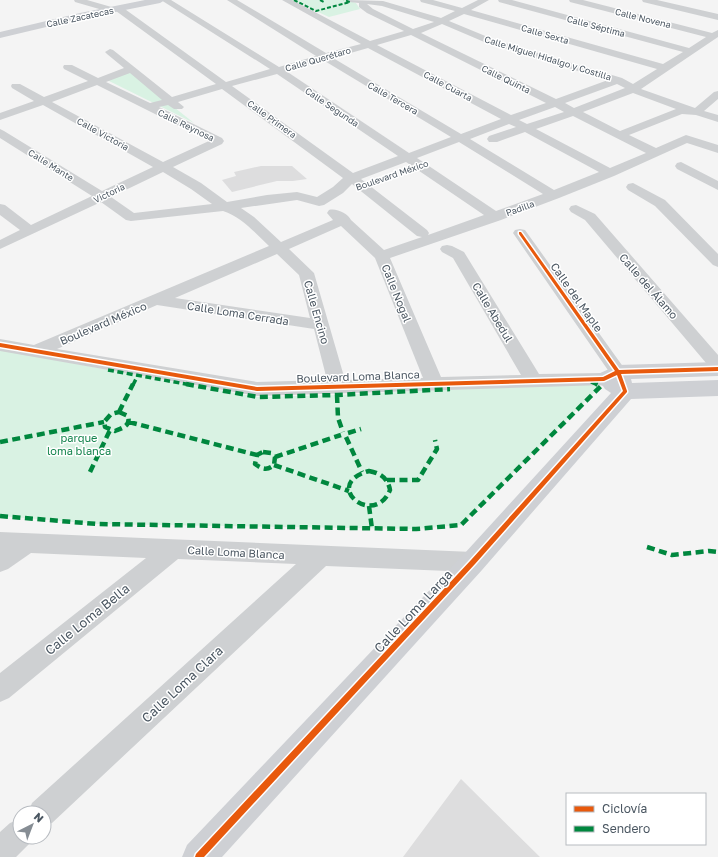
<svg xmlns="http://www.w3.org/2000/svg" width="718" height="857" font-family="'Golos Text',sans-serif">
<rect width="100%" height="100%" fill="#f4f4f4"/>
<path fill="#d9f2e3" d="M292,0H347L356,3L360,9L329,17Z
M130,72L194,123L107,80Z
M0,350L258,397L339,395L592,382L601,386L461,525L416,529L97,524L0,516Z"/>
<path fill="#ddddde" d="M261,166H292L307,179L293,181H277L232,192L222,180L236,176L234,172Z
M461,779L540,857H403Z"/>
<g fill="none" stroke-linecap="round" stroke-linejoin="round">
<path fill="#ced0d2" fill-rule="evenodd" d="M74,0H87L115,8L122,7L226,82L270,69L161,0H171L279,67L316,56L227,0H237L326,53L361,44L282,0H292L370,41L404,31L367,13L359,7V3L349,2L348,0L383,1L441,18L455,11L421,2L420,0H433L462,8L478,0H489L471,10L663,64L683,52L499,2L498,0H512L689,48L706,37L570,2L569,0H583L712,33L718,30V37L641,89L695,108L714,92L718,91V99L704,111L718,115V122L696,115L682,114L629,135L656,148L686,135L718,145V153L687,143L614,176L559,198L501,220L390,258L441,377L521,375L453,258L442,252L440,249L442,246L447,245L452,246L464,252L539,374L604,373L610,374L613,379L610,384L604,385L257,396L0,351V339L34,345L269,246C255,233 242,217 223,211L131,221L126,220L101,202L0,249V240L20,230L0,215V204L5,205L31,225L92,196L0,138V129L4,131L102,191L153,167L43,105L0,120V113L34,101L12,88L11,86L12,84H20L44,97L88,81L64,69L63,67L64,65H72L98,78L124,68L107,54L105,52L110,49L113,50L172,97L216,84L116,11L113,13L75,2ZM367,4L382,6L434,22L413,29L373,9ZM464,14L657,69L633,84L622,78L495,40L449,21ZM442,24L489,44L608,80L556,99L421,33ZM411,35L546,103L511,115L377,45ZM368,48L501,119L461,134L333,58ZM323,60L451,137L409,153L286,71ZM130,73L162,100L150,103L106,82ZM277,74L398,156L353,173L232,86ZM617,84L625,88L574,108L565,103ZM97,85L209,141L163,162L52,102ZM222,89L343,178L333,187L317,197L297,192L267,195L227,202L201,183L173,167L222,144L224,141L222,138L159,107L168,105L174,109H182L184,107L178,102ZM633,93L676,109L620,131L583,112ZM555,107L564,112L527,124L519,120ZM573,116L646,153L610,168L536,129ZM509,124L516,127L489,136L487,139L489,142H497L525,132L599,172L554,190L470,139ZM459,142L543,194L496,211L417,158ZM406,162L484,215L428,235L429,233L427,230L361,179ZM163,172L191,189L212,204L134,213L111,197ZM352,184L417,236L422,237L384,250L351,220C348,214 337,208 329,210L327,213L333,220L281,242L254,217L241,208L297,200L319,206L324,205L343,193ZM341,226L375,258L423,378L345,380L314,273L289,249ZM277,254L299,275L310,318L175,298ZM157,305L314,329L327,380L257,382L57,349Z
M642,0H657L718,14V20L643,2Z
M681,162L718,181V190L677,169L675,166L677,163Z
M633,183L665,200L718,254V267L713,265L655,206L628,190L626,187L628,184Z
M576,205L595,214L718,355V372L712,370L585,220L571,212L569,209L571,206Z
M520,229L525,230L624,368L627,372L624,376L618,378L612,376L513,233L515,230Z
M0,532L473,552L481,555L484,562L481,569L473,572L326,566L52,823L44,826V813H28L32,803L296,564L178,559L9,698L0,702V673L146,558L31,553L8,569L0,572Z
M20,819V837H33L30,843L16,857H0V832L10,823Z"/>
<path fill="#ced0d4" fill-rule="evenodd" d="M145,0H165L160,3L80,19L0,38V32L80,13Z
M718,362V376L631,379L632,383L718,380V396L631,399L482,570L222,857H182L187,845L464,554L611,393L605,389L603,386L598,384L595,379L598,374L618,365Z"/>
<path stroke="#00873e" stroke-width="2" stroke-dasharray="4 2" stroke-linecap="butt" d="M294,0L316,11L350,2L344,0
M320,0L324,2"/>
<path stroke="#00873e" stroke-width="3.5" stroke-dasharray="6 3.5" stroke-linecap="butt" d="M108,370L191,385
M591,382L598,385
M133,385L138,375"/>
<path stroke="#00873e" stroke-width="4.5" stroke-dasharray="8 4.5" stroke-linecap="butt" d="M186,384L258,397L337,395L450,389
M337,395L338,418L343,432
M119,412L128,416C131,426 122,428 115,431L105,427L104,422L111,414Z
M119,412L133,384
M129,422L257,455
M348,433L361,429
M346,437L362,472
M0,442L104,422
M263,452L271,453L275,457L274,465C267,471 262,469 255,464L257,455Z
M275,457L341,435
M274,465L349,491
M369,471C380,473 388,478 390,490C374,529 320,484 369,471Z
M90,472L110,430
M387,480H418L437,449L435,440
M369,506L372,529
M0,516L97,524L416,529L461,525L601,386L596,384
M647,547L672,555L709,551L718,552"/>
<defs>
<path id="cycleway" d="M519,232H521L619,370L718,367V371L621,374L627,391V392L475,564L204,857H195L196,854L471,560L623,391L617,375L604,381L257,391L0,347V343L257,387L603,377L615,371L519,234Z"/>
</defs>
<use href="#cycleway" stroke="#fff" stroke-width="3"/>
<use href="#cycleway" fill="#e8590c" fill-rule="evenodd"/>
</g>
<g text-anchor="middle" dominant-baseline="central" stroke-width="3" stroke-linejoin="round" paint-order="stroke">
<g font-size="9" fill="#4a5661" stroke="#fff">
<text transform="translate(80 17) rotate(-12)">Calle Zacatecas</text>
<text transform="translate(643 18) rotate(14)">Calle Novena</text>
<text transform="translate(596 26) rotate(15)">Calle Séptima</text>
<text transform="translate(545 34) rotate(16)">Calle Sexta</text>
<text transform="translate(548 58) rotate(17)">Calle Miguel Hidalgo y Costilla</text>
<text transform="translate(318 59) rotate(-16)">Calle Querétaro</text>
<text transform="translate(506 79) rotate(26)">Calle Quinta</text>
<text transform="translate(448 86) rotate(28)">Calle Cuarta</text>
<text transform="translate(393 98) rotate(30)">Calle Tercera</text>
<text transform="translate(332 107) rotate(34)">Calle Segunda</text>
<text transform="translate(272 119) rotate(36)">Calle Primera</text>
<text transform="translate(186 125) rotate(26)">Calle Reynosa</text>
<text transform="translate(103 134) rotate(29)">Calle Victoria</text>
<text transform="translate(51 165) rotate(32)">Calle Mante</text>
<text transform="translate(392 175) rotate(-19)">Boulevard México</text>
<text transform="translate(109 193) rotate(-26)">Victoria</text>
<text transform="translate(520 208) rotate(-20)">Padilla</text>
</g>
<g font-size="11" fill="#4a5661" stroke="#fff">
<text transform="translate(649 286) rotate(49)">Calle del Álamo</text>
<text transform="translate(397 293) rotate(68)">Calle Nogal</text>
<text transform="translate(577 297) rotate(55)">Calle del Maple</text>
<text transform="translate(317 312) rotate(74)">Calle Encino</text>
<text transform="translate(493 312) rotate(59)">Calle Abedul</text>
<text transform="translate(238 313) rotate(9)">Calle Loma Cerrada</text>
<text transform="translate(103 323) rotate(-23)">Boulevard México</text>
<text transform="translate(358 376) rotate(-2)">Boulevard Loma Blanca</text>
<text transform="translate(236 552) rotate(3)">Calle Loma Blanca</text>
</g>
<g font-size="11" fill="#17864f" stroke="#fff">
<text x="79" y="437">parque<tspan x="79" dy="13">loma blanca</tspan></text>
</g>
<g font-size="13" fill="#4a5661" stroke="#fff">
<text transform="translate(413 611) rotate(-47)">Calle Loma Larga</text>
<text transform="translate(87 619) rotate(-39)">Calle Loma Bella</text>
<text transform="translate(182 684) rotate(-43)">Calle Loma Clara</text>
</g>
</g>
<rect x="566" y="793" width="140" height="52" fill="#ffffff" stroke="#b7bbc0"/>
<rect x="574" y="806" width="20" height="6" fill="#e8590c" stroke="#b7bbc0"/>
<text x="602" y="813" font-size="12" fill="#4a5661">Ciclovía</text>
<rect x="574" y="826" width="20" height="6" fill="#00873e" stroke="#b7bbc0"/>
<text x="602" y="833" font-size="12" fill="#4a5661">Sendero</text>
<g transform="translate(32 825) rotate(42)"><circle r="19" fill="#ffffff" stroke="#b7bbc0"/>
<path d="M0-3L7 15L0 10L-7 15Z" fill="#868d94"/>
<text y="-6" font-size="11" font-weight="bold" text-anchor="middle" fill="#4a5661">N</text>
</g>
</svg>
